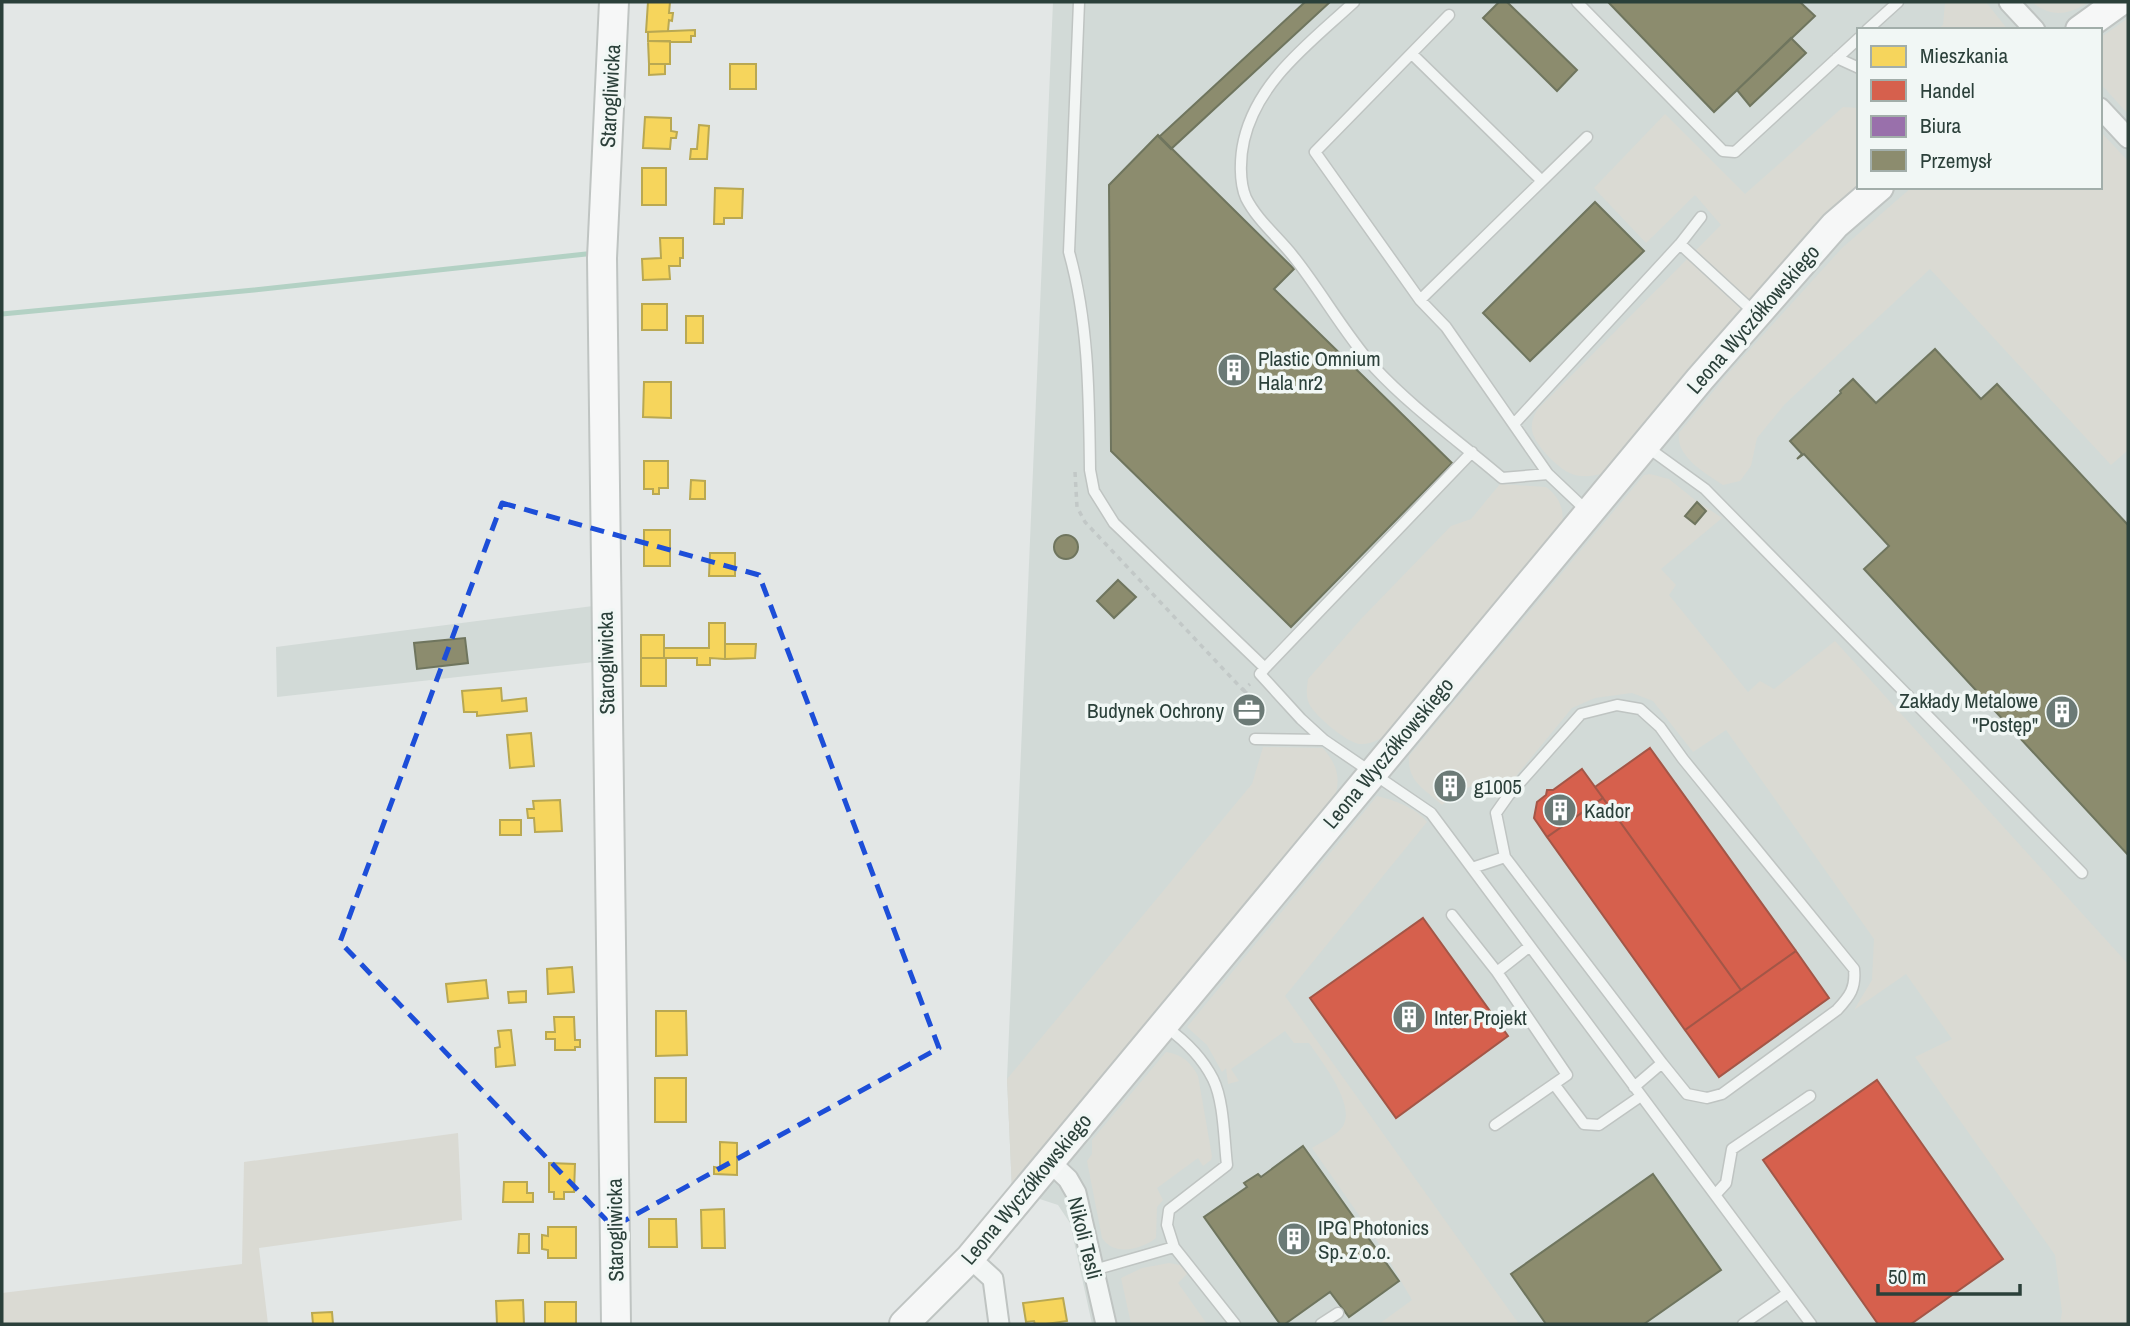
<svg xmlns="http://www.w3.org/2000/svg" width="2130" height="1326" font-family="'Archivo Narrow',sans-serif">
<rect width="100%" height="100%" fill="#e3e7e6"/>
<path fill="#d2dad7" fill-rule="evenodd" d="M1053,2H2128V1324H1092L1070,1223L1058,1205L1012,1190L1007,1079ZM1859,30H2100V187H1859Z
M593,606L594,662L277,697L276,647Z"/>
<path fill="#dadad3" d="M1945,2H1986L2008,30H1937L1943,25Z
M2032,2H2101L2095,6L2089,2C2069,15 2051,18 2032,2Z
M2128,18V114L2100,83V38Z
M1843,107L1859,108V187L1762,285L1604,473C1594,476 1582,478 1572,474C1558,469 1533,443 1532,430C1531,422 1534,415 1538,409L1721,225L1695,195L1646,243L1594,188L1665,114L1745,194Z
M2100,131L2128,161V450L2111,465L1930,269L1785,404L1757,438L1751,466L1740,481L1723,485C1706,474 1675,456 1679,433L1725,377L1842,248L1912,187H2100Z
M1650,474L1669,479L1695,500L1722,518L1661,569L1676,585L1669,595L1748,692L1760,681L1774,689L1835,641L2128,964V1324H2060L2062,1312L2055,1255L1915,1057L1952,1039L1906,974L1854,1010L1872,980L1874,939L1726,730L1693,752L1653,701L1632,693L1595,698L1572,708L1512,781L1490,777L1459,792L1442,805C1425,789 1407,782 1409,756L1644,475Z
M1500,484L1546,487C1559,496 1566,511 1561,526L1394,729C1384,737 1373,745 1359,744C1346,742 1311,713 1308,701C1306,694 1307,687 1308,679L1361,619L1451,526L1471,519Z
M1263,747L1323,748C1338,766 1341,778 1334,800L1012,1190L1007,1079L1252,784Z
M1377,796C1394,800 1416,808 1427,822L1285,996L1519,1324H1379L1412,1300L1382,1248L1312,1148C1321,1142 1338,1135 1343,1126C1356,1104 1321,1061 1309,1043H1294L1285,1031L1231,1069L1239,1081L1228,1084L1226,1068L1222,1072L1207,1045L1187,1027Z
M1166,1052C1181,1054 1191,1062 1198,1076L1212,1156L1211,1160L1203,1166L1198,1158L1157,1188L1163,1200L1157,1207L1156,1238C1142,1249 1114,1257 1102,1238L1087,1161L1092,1154V1140Z
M458,1133L462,1220L259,1248L268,1324H2V1293L242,1264L244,1162Z
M1169,1263L1180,1265L1189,1272L1178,1283L1207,1324H1131L1121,1278L1142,1268Z"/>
<path fill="#f6d55c" stroke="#b9a852" stroke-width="2" d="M648,2H670L669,13H673L672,21L669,20L668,31L646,32Z
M695,30V36H691V42L648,41V32Z
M648,41H670V64H649Z
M649,64H665V74L649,75Z
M730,64H756V89H730Z
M645,117L671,118V131L677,132L676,138H671L670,149L643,148Z
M699,125L709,126L707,159H690L691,149H697Z
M642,168H666V205H642Z
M715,188L743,189L742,218H724V224H714Z
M660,238H683V258H680V266H669L670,279L643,280L642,259L661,258Z
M642,304H667V330H642Z
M686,316H703V343H686Z
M644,382H671V418L643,417Z
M644,461H668V488H659V494H653V489H644Z
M691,480L705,481V499H690Z
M644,530H670V566H644Z
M710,553H735V576H709Z
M709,623H725V659L710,658V665H697V658H664V648H709Z
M641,635H664V658H641Z
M725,644H756L755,658L725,659Z
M641,658H666V686H641Z
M501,688L502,701L526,698L527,711L477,716V712H464L462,691Z
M531,733L534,766L510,768L507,735Z
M560,800L562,831L535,832L534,818H528L527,809H534L533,801Z
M500,820H521V835H500Z
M572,967L574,992L548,994L547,969Z
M486,980L488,998L448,1002L446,984Z
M526,991V1002L509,1003L508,992Z
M656,1011H686L687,1055L656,1056Z
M554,1017H574L575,1040H580V1047H575V1050H555V1039H546V1032H555Z
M511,1030L515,1065L496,1067L495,1048L500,1047L498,1031Z
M655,1078H686V1122H655Z
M720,1142L737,1143V1175L714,1174V1167L720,1168Z
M549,1163L575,1164L574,1192H564V1199H554V1192H549Z
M504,1182H527V1193H533V1202H503Z
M724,1209L725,1248H702L701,1210Z
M649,1219H676L677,1247H649Z
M548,1227H576V1258H548V1250L542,1249V1235L548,1236Z
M519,1234H529V1253H518Z
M1063,1298L1067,1321L1046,1324H1035L1034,1321L1026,1322L1023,1303Z
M523,1300L524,1324H497L496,1301Z
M545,1302H576V1324H545Z
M332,1312L333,1324H313L312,1313Z"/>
<path fill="#d6604d" stroke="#a35647" stroke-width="2" d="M1650,748L1796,951L1741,990L1595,787Z
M1582,769L1603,798L1547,837L1534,818L1537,802L1546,795L1547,790H1553Z
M1603,798L1741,990L1685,1030L1547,837Z
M1423,918L1508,1036L1396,1118L1310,998Z
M1796,951L1829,998L1719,1077L1685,1030Z
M1877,1080L2003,1259L1911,1324H1878L1763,1160Z"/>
<path fill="#9970ab" stroke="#786289" stroke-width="2" d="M1248,697L1261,708L1249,723L1236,713Z"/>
<path fill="#8c8c6e" stroke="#6f755e" stroke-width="2" d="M1305,2H1330L1171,149L1159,137Z
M1499,2H1507L1577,70L1557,91L1483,18Z
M1608,2H1800L1815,16L1714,112Z
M1791,38L1806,53L1750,106L1737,90Z
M1158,135L1294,269L1274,289L1452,463L1291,627L1111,451L1109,185Z
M1595,202L1644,251L1530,361L1483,313Z
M1935,349L1981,399L1997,384L2128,525V855L1864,569L1889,546L1804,454L1797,459L1802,454L1790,441L1841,393L1840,391L1853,379L1876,403Z
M1697,502L1706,511L1695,524L1685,516Z
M1054 547a12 12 0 1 1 24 0a12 12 0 1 1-24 0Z
M1118,580L1136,597L1114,618L1097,601Z
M465,638L468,663L417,669L414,643Z
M1448,781L1456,786L1453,792L1444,787Z
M1303,1146L1399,1281L1349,1317L1330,1292L1285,1324H1280L1204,1217L1247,1187L1244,1183L1258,1174L1261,1177Z
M1653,1174L1721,1270L1644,1324H1546L1511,1274Z"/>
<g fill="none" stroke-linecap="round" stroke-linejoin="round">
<path stroke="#b3d1c4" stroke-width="5" d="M2,314L254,290L586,254"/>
<defs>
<path id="lane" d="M1079,2L1069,252C1089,323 1089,397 1090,470L1094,491L1114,523L1265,668L1260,674L1301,719L1324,740L1431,813L1811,1324
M1354,2C1311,42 1258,80 1244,140C1240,157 1239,182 1246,198C1257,220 1278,237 1293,256C1321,291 1344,333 1374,367C1412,408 1460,442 1502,478L1548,474
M1577,2L1723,151L1735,152L1859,38
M1449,15L1315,152L1420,300L1446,327L1548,474L1587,511
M1867,30L1898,2
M1412,54L1541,180
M1837,58L1859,68
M1680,244L1756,314
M1420,300L1587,137
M1514,424L1680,244L1701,217
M1647,447L1705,489L2082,873
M1265,668L1472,452
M1255,739L1324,740
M1472,868L1505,857
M1452,915L1497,972L1530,946
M1166,1027C1184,1040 1203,1059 1213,1079C1224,1101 1224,1140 1227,1165L1169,1210L1167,1225L1174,1247
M1554,1084L1584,1124L1599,1125L1641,1096
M1634,1087L1662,1063L1505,857L1496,813L1508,796L1581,714L1617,705L1640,709L1660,727L1683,759L1854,969C1856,988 1850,996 1837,1010L1722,1094L1707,1098L1687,1094L1662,1063
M1495,1125L1567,1075L1497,972
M1715,1195L1726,1183L1732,1149L1810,1096
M1094,1270L1174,1247L1235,1324
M1321,1324L1338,1313
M1743,1324L1788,1293"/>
<path id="street" d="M2009,2L2035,30
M2100,108L2128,138
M1049,1161L1068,1179L1076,1193L1106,1324
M970,1258L993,1279L999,1324"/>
<path id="secondary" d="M614,2L602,258L616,1324
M2080,30L2119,2
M904,1324L970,1258L1700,379L1835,225L1879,187"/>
</defs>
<use href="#lane" stroke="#bfc4c2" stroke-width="13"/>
<use href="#street" stroke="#bfc4c2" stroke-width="23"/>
<use href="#secondary" stroke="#bfc4c2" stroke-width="32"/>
<path stroke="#c2c8c7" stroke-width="3.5" stroke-dasharray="5 5" stroke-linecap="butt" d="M1075,472L1077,507L1085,522L1243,690L1250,684
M1243,690L1265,708L1252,725"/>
<use href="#lane" stroke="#f2f5f4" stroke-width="10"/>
<use href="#street" stroke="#f2f5f4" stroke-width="19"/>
<use href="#secondary" stroke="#f6f7f7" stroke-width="28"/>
</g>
<path fill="none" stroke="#1d4ed8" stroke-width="5" stroke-dasharray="14 9" stroke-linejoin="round" d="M502,503L759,575L939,1048L613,1227L340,942Z"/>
<defs>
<symbol id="building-disc" viewBox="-11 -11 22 22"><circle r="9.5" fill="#6b7a76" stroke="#f1f7f5"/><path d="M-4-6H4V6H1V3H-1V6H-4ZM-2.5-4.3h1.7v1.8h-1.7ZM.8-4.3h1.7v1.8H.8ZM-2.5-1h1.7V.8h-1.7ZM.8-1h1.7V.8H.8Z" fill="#fff"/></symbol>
<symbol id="office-disc" viewBox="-11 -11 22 22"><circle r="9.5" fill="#6b7a76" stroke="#f1f7f5"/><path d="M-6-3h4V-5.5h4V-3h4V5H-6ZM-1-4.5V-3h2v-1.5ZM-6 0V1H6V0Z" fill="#fff"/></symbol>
</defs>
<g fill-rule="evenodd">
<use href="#building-disc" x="1215" y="351" width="38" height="38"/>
<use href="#office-disc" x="1230" y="691" width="38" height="38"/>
<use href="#building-disc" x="2043" y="693" width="38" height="38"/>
<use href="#building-disc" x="1431" y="767" width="38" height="38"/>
<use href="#building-disc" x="1541" y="791" width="38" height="38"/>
<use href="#building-disc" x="1390" y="998" width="38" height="38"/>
<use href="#building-disc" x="1275" y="1220" width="38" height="38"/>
</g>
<g text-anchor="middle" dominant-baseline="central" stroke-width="7" stroke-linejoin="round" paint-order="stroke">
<g font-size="21" fill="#2b403a" stroke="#f1f7f5">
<text transform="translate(610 96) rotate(-87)">Starogliwicka</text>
<text transform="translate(1753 319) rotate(-49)">Leona Wyczółkowskiego</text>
<text transform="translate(606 663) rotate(-91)">Starogliwicka</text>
<text transform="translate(1388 753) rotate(-50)">Leona Wyczółkowskiego</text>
<text transform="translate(1026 1189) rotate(-50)">Leona Wyczółkowskiego</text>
<text transform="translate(615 1230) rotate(-91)">Starogliwicka</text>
<text transform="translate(1085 1238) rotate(76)">Nikoli Tesli</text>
</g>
<g font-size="21" fill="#2b403a" stroke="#f1f7f5" text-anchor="start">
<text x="1258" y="358">Plastic Omnium<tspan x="1258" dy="24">Hala nr2</tspan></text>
<text x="2038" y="700" text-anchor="end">Zakłady Metalowe<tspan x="2038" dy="24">"Postęp"</tspan></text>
<text x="1224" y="710" text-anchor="end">Budynek Ochrony</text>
<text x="1474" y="786">g1005</text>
<text x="1584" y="810">Kador</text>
<text x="1434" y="1017">Inter Projekt</text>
<text x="1318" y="1227">IPG Photonics<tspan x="1318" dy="24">Sp. z o.o.</tspan></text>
</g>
</g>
<rect width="2130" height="1326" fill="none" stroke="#2b403a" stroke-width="7"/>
<rect x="1857" y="28" width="245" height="161" fill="#f1f7f5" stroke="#a2aeaa" stroke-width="2"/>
<rect x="1871" y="46" width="35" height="21" fill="#f6d55c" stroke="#a2aeaa" stroke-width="2"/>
<text x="1920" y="63" font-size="21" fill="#2b403a">Mieszkania</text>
<rect x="1871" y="80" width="35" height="21" fill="#d6604d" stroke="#a2aeaa" stroke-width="2"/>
<text x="1920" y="98" font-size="21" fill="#2b403a">Handel</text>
<rect x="1871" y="116" width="35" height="21" fill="#9970ab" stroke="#a2aeaa" stroke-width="2"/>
<text x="1920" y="133" font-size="21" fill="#2b403a">Biura</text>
<rect x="1871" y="150" width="35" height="21" fill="#8c8c6e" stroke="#a2aeaa" stroke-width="2"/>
<text x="1920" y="168" font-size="21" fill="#2b403a">Przemysł</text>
<path d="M1878 1284v10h142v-10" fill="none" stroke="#2b403a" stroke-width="3.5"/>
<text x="1888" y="1284" font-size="21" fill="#2b403a" stroke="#f1f7f5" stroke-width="5" paint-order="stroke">50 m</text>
</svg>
